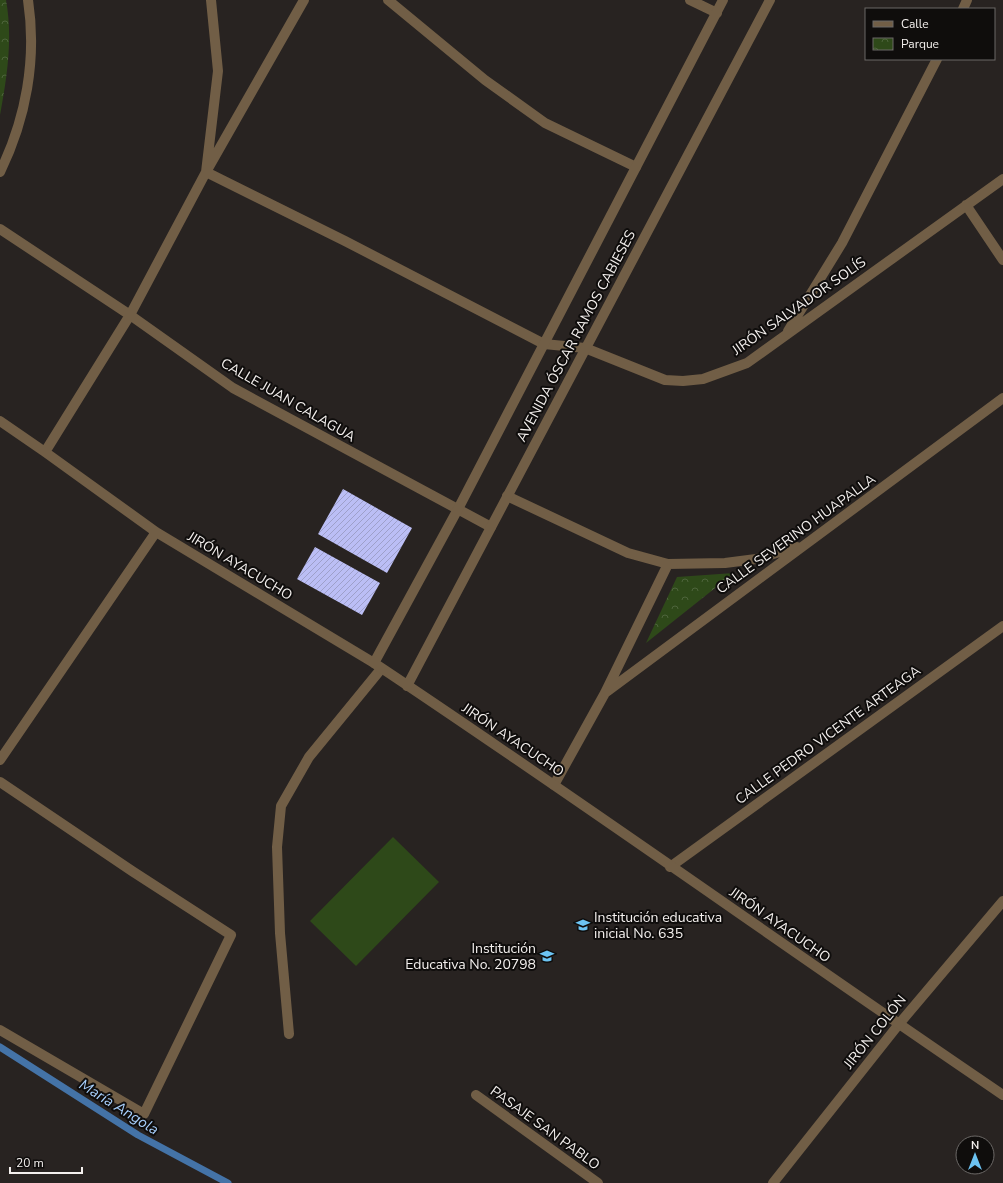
<svg xmlns="http://www.w3.org/2000/svg" width="1003" height="1183" font-family="'Nunito Sans',sans-serif">
<defs>
<pattern id="park-crowns" width="20" height="18" patternUnits="userSpaceOnUse"><rect width="20" height="18" fill="#2e4919"/><path d="M2 6a3 3 0 1 1 6 0M12 15a3 3 0 1 1 6 0" fill="none" stroke="#4d643b"/></pattern>
<pattern id="building-hatch" width="6" height="6" patternUnits="userSpaceOnUse"><rect width="6" height="6" fill="#bbbef5"/><path d="M-1 1l2-2M0 6l6-6M5 7l2-2" fill="none" stroke="#9ea0ca"/></pattern>
</defs>
<rect width="100%" height="100%" fill="#282321"/>
<path fill="url(#park-crowns)" d="M0,0H6C13,38 7,77 0,115Z
M734,573L646,643L677,577Z"/>
<path fill="#2e4919" d="M393,837L439,882L356,966L310,921Z"/>
<g fill="none" stroke-linecap="round" stroke-linejoin="round">
<path stroke="#4473a7" stroke-width="7" d="M0,1047L138,1135L228,1183"/>
</g>
<path fill="url(#building-hatch)" d="M343,489L412,528L387,573L318,534Z
M315,547L380,583L362,615L297,579Z"/>
<g fill="none" stroke-linecap="round" stroke-linejoin="round">
<path stroke="#715e46" stroke-width="10" d="M289,1034L280,933L277,847L281,806L309,757L381,669"/>
<path stroke="#715e46" stroke-width="10" d="M211,0L218,71L206,172L345,241L544,344L585,348L665,380L683,381L703,379L747,363L1003,179
M388,0L485,80L545,123L636,167
M690,0L717,13
M963,9L967,0
M0,172C26,119 37,59 28,0
M966,205L1003,260
M0,229L130,315L233,388L491,527
M788,331L842,243L937,59
M0,421L45,452L156,532L374,663
M45,452L130,315L206,172L304,0
M507,496L628,553L668,564L725,563L756,559L797,547
M605,693L1003,398
M0,760L156,532
M0,782L132,871L231,935L144,1114L0,1030
M554,785L605,693L668,564
M670,867L1003,626
M476,1095L598,1183
M773,1183L899,1024L1003,901"/>
<path stroke="#715e46" stroke-width="10" d="M723,0L458,509L374,663C586,804 792,952 1003,1095
M407,686L770,0"/>
</g>
<defs>
<symbol id="school-bare" viewBox="-9 -9 18 18"><path d="M0-5L7-2L0 1L-7-2ZM-4 1L0 2.5L4 1V4Q0 6-4 4Z" fill="#6cc3f2" stroke="#0f0d0c" stroke-width="2.5" paint-order="stroke"/></symbol>
</defs>
<g fill-rule="evenodd">
<use href="#school-bare" x="573" y="915" width="20" height="20"/>
<use href="#school-bare" x="537" y="946" width="20" height="20"/>
</g>
<g text-anchor="middle" dominant-baseline="central" stroke-width="4" stroke-linejoin="round" paint-order="stroke">
<g font-size="14" fill="#f4f0ee" stroke="#0f0d0c">
<text transform="translate(799 306) rotate(-35)">JIRÓN SALVADOR SOLÍS</text>
<text transform="translate(576 336) rotate(-62)">AVENIDA ÓSCAR RAMOS CABIESES</text>
<text transform="translate(288 400) rotate(30)">CALLE JUAN CALAGUA</text>
<text transform="translate(796 534) rotate(-36)">CALLE SEVERINO HUAPALLA</text>
<text transform="translate(240 566) rotate(31)">JIRÓN AYACUCHO</text>
<text transform="translate(828 735) rotate(-36)">CALLE PEDRO VICENTE ARTEAGA</text>
<text transform="translate(513 740) rotate(34)">JIRÓN AYACUCHO</text>
<text transform="translate(780 925) rotate(35)">JIRÓN AYACUCHO</text>
<text transform="translate(875 1032) rotate(-51)">JIRÓN COLÓN</text>
<text transform="translate(545 1128) rotate(36)">PASAJE SAN PABLO</text>
</g>
<g font-size="14" fill="#f4f0ee" stroke="#0f0d0c" text-anchor="start">
<text x="594" y="917">Institución educativa<tspan x="594" dy="16">inicial No. 635</tspan></text>
<text x="536" y="948" text-anchor="end">Institución<tspan x="536" dy="16">Educativa No. 20798</tspan></text>
</g>
<g font-size="15" font-style="italic" fill="#a8d0fd" stroke="#0f0d0c">
<text transform="translate(119 1107) rotate(32)">María Angola</text>
</g>
</g>
<rect x="865" y="8" width="130" height="52" fill="#0f0d0c" stroke="#6b6866"/>
<rect x="873" y="21" width="20" height="6" fill="#715e46" stroke="#6b6866"/>
<text x="901" y="28" font-size="12" fill="#f4f0ee">Calle</text>
<rect x="873" y="38" width="20" height="12" fill="url(#park-crowns)" stroke="#6b6866"/>
<text x="901" y="48" font-size="12" fill="#f4f0ee">Parque</text>
<g transform="translate(975 1155)"><circle r="19" fill="#0f0d0c" stroke="#6b6866"/>
<path d="M0-3L7 15L0 10L-7 15Z" fill="#6cc3f2"/>
<text y="-6" font-size="11" font-weight="bold" text-anchor="middle" fill="#f4f0ee">N</text>
</g>
<path d="M10 1167v6h72v-6" fill="none" stroke="#f4f0ee" stroke-width="2"/>
<text x="16" y="1167" font-size="12" fill="#f4f0ee" stroke="#0f0d0c" stroke-width="3" paint-order="stroke">20 m</text>
</svg>
